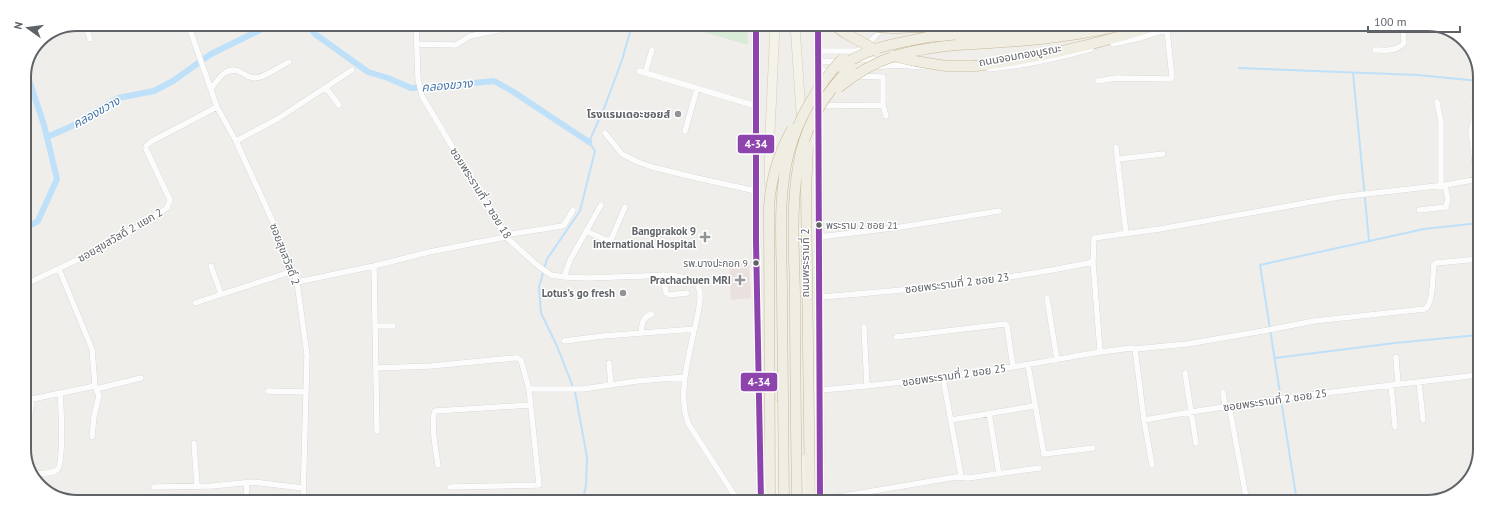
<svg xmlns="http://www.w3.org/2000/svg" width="1504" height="526" font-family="'PT Sans','Noto Sans Thai',sans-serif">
<rect width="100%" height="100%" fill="#efeeea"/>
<path fill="#eae0de" d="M729,262H749L751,298L731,300Z"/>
<path fill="#d8ebd6" d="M680,25H747L748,45Z"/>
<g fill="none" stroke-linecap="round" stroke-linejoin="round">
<path stroke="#bfe0f9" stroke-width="2" d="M1239,68L1417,75L1480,81
M1353,73L1369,241
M1275,358L1395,343L1478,335
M583,500L586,485L587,457L575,392L557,346L541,313L539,287L547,259L580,211L595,151L589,142L605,106L622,60L632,25
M1297,502L1260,265L1424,229L1479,223"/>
<path stroke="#bfe0f9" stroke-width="6" d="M307,24L315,34L368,72L388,78L411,88L432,87L494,81L512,91L589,142
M47,137L70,127L118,98L154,91L173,81L211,54L272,24
M24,229L38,221L57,179L44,125L26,71"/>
<defs>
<path id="street" d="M85,24L90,39
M188,24L217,107L236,141L273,222L297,282L307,355L303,500
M416,25L418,79L422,96L506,237L537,265L551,275L564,277L587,278L672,275L685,278L697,284L700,292V301C695,338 675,388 688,423L738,501
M417,44L456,45L470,36L509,28L514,25
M1113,44L1140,38L1178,26
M1375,50C1386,50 1396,52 1404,43L1403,27
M818,51H856C865,48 877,36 882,27
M857,60L880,59
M818,62L840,61
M874,67L896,65L923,67
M989,69C1024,66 1058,58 1091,49
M639,71L756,106
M818,71H832L846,73
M645,73L652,50
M1098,81L1116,78L1170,79L1172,77L1167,30
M326,88L339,105
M211,89C218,79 227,65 240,72C245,74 249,78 255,78C264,78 280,66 289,62
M1474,99V119L1471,131L1477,179
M1437,102L1441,122V185
M883,105L886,116
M819,106L883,105V77L856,76
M685,131L697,89
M605,133L622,154L638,162L652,167L697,178L756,191
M236,141L279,118L352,70
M1116,147L1126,233
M1118,159L1163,154
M1419,210L1446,207L1448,199L1445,185
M586,231L606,240H611L625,207
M505,235L562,226L564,225L573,210
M819,237L901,227L999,211
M211,266L221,294
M374,266L377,431
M663,275L666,293L669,295L687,293
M564,277L570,260L601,205
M297,282L374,266L429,252L506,237
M24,285L104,247L167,208L170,200L146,149V146L152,141L217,107
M820,297C911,290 1003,281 1093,262
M1047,298L1057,360
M195,303L293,271
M375,326H393
M864,327L867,386
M641,333C642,324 642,317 652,314
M896,337L1005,324L1007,326L1013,367
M564,341L603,336L695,329
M1135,349L1187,344L1263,331L1314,321L1425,309C1434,302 1432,277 1434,265L1436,263L1479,259
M1100,351L1093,262L1094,238L1160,229L1339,197L1445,185L1479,179
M1396,357L1398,384
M609,363L611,385
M1028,365L1044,454L1093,448
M376,368L431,366L514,358H518L521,360L529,389L539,485L450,487
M1185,373L1196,443
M943,378L961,476
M1419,382L1423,420
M1391,385L1395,427
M96,389L141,378
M529,389H583L637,381L685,377
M820,390C884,385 948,377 1012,367C1052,361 1092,352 1132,348L1135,349L1144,420C1254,400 1366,388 1478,375
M268,391L306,392
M1223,392L1225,406
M1229,405L1247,502
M989,413L999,474
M24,418L30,415L32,399L95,386L92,349L59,269
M951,420L1034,406
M1144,420L1152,465
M92,437L94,416L99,396L95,386
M194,443L197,486
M438,465C436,453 430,421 435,411L530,405
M35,474C41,473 52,474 57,470C64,465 61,405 60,393
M154,487L212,486L253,482L303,488
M246,500L247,483
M820,500L956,477L968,478L1039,468"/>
<path id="secondary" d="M756,25V241L761,501
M818,25L820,501"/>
<path id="primary" d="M795,25L803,142
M769,183L770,133L775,25
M774,404L776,501
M804,501L805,459"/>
<path id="highway" d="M928,37L1042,30L1074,26
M956,45C1012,42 1065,39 1120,26
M976,66C1037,58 1096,45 1154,26
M806,189L810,501"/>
</defs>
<use href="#street" stroke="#cbcccc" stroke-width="6"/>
<use href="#secondary" stroke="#cacacb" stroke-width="9"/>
<use href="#primary" stroke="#d7ceb8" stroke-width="10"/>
<use href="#highway" stroke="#c8b996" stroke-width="11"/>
<use href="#street" stroke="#fdfcfc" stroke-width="5.5"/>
<use href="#secondary" stroke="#fdfcfc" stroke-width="8"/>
<use href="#primary" stroke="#f4f2e9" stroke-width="9"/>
<use href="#highway" stroke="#f0ede3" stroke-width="10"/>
<defs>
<path id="highway-bridge" d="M835,26L845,33L876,50
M872,26C894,30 917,27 939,26
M893,56L915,61L946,66H976
M841,67C870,46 894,44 928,37
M838,88C877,56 908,50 956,45
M806,189L808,147
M770,501L769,206C771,178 778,154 792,129
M784,501C783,432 783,363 782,294C782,247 777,198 789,152C799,116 818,85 843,58
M797,501C796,432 795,363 795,294C794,247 790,198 801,152C809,119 827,91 851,67"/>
</defs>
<use href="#highway-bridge" stroke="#c8b996" stroke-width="11" stroke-linecap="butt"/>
<use href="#highway-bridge" stroke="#f0ede3" stroke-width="10"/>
<defs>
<path id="bus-1" d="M756,25V241L761,501
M818,25L820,501"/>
</defs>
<use href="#bus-1" stroke="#fff" stroke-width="9"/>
<use href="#bus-1" stroke="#8e44ad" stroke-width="6"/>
</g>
<g fill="#919496" stroke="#fff" stroke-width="1.5">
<circle cx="678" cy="114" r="4"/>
<path d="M703 231h4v4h4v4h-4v4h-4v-4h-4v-4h4z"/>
<path d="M738 274h4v4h4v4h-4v4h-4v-4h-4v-4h4z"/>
<circle cx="623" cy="293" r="4"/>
</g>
<g fill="#5f6368" stroke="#fff" stroke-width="1.5">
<circle cx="819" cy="225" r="3.5"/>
<circle cx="756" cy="263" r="3.5"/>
</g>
<g text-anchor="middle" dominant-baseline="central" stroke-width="3" stroke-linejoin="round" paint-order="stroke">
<g font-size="10" fill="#5f6368" stroke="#fff" text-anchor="start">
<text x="826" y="225">พระราม 2 ซอย 21</text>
<text x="748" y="263" text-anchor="end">รพ.บางปะกอก 9</text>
</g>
<g font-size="11" fill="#5f6368" stroke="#fff">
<text transform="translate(1020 55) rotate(-10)">ถนนจอมทองบูรณะ</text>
<text transform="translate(481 193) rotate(58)">ซอยพระรามที่ 2 ซอย 18</text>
<text transform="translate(120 235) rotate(-30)">ซอยสุขสวัสดิ์ 2 แยก 2</text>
<text transform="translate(285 254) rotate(69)">ซอยสุขสวัสดิ์ 2</text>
<text transform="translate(805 263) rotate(-90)">ถนนพระรามที่ 2</text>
<text transform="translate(957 283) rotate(-7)">ซอยพระรามที่ 2 ซอย 23</text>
<text transform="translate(954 375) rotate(-8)">ซอยพระรามที่ 2 ซอย 25</text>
<text transform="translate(1275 400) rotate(-8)">ซอยพระรามที่ 2 ซอย 25</text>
</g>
<g font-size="11" font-weight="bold" fill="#5f6368" stroke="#fff" text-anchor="end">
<text x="670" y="114">โรงแรมเดอะชอยส์</text>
<text x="696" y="231">Bangprakok 9<tspan x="696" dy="13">International Hospital</tspan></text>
<text x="731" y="280">Prachachuen MRI</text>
<text x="615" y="293">Lotus's go fresh</text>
</g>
<g font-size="12" font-style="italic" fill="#4174aa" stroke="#fff">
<text transform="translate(447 85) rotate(-5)">คลองขวาง</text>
<text transform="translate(96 112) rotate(-29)">คลองขวาง</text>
</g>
</g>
<path d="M0 0H1504V526H0ZM77 31H1427A46 46 0 0 1 1473 77V449A46 46 0 0 1 1427 495H77A46 46 0 0 1 31 449V77A46 46 0 0 1 77 31Z" fill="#fff" fill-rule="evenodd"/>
<path fill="none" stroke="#5f6368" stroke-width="2" d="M77 31H1427A46 46 0 0 1 1473 77V449A46 46 0 0 1 1427 495H77A46 46 0 0 1 31 449V77A46 46 0 0 1 77 31Z"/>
<g stroke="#fff" stroke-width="1.5">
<rect x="737" y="134" width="38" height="20" rx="4" fill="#8e44ad"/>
<rect x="740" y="372" width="38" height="20" rx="4" fill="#8e44ad"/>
</g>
<g font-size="11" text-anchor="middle" font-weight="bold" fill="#fff">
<text x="756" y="148">4-34</text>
<text x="759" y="386">4-34</text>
</g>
<g transform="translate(28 28) rotate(284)" stroke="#ffffff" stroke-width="3" paint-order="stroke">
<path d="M0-3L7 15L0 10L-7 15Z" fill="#5f6368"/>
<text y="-6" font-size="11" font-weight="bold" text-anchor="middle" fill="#5f6368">N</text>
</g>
<path d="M1368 26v6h92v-6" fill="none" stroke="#5f6368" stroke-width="2"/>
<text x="1374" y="26" font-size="12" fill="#5f6368" stroke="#ffffff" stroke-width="3" paint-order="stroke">100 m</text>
</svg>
